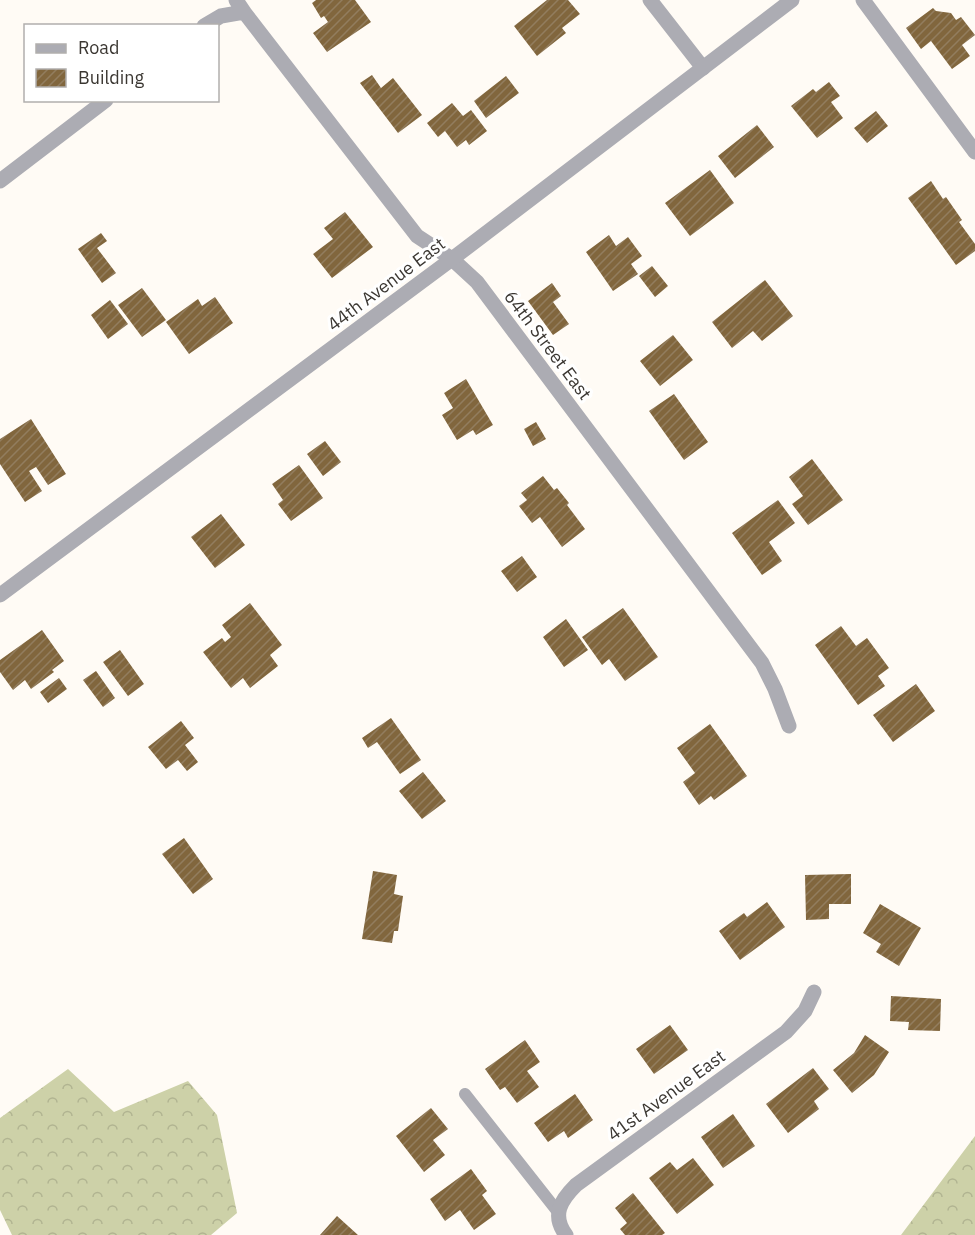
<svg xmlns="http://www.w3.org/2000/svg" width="975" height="1235" font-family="'IBM Plex Sans',sans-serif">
<defs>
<pattern id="forest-crowns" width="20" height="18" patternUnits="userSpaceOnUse" patternTransform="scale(1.5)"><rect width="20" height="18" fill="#cdd1a8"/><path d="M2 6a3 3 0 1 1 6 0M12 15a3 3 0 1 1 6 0" fill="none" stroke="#b1b491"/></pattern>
<pattern id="building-hatch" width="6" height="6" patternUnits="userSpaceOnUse" patternTransform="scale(1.5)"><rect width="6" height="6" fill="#81663d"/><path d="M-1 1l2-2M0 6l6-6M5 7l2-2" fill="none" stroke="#927d5e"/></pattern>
</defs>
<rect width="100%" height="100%" fill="#fffbf5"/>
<path fill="url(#forest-crowns)" d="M68,1069L114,1112L188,1081L217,1115L237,1213L211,1235H12L0,1210V1118Z
M975,1136V1235H901Z"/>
<path fill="url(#building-hatch)" d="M316,0H355L371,22L327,52L313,33L328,22L324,16L321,18L312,3Z
M547,0H568L580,14L562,28L566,33L537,56L514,26Z
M933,8L936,11L951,13L956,20L961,17L975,35L962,45L970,56L952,69L931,41L921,49L906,28Z
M372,75L381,88L393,78L422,115L398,133L360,83Z
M506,76L519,93L486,118L474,101Z
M829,82L840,96L831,102L843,118L817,138L791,106L813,89L816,92Z
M452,103L463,116L471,110L487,131L469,145L466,140L457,147L445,131L438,137L427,123Z
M876,111L888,126L867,143L854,128Z
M757,125L774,147L735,178L718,156Z
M710,170L734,203L690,236L665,203Z
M931,181L943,199L946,197L962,220L959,222L975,244V251L956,265L908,198Z
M345,212L373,247L332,278L313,254L333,239L324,228Z
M101,233L107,241L97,248L116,273L102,283L78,249Z
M609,235L616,246L628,237L642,256L631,264L638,274L613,291L586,252Z
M652,266L668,286L655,297L639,276Z
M765,280L793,316L762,341L753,331L732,348L712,322Z
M552,283L561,296L553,302L569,324L553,335L528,301Z
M142,288L166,320L142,337L118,305Z
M215,297L233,323L189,354L166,322L198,299L202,306Z
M110,300L128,324L108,339L91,315Z
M673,335L693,360L660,386L640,361Z
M466,379L493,425L476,435L473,430L457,440L442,415L453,408L444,393Z
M674,394L708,442L684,460L649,411Z
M31,419L66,474L48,485L36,467L29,471L42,491L25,502L0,464V439Z
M536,422L546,439L533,446L524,429Z
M325,441L341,462L323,476L307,454Z
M812,459L843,500L808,525L792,504L803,496L789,477Z
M299,465L323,498L291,521L278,504L283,500L272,484Z
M543,476L554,490L557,488L569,503L567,505L585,529L562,547L540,517L532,523L519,506L527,500L521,493Z
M778,500L795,523L769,542L782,561L762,575L732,533Z
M221,514L245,545L215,568L191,537Z
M522,556L537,577L517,592L501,571Z
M250,603L282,645L270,655L278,666L250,688L243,678L231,688L203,652L222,638L225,642L231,637L222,625Z
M623,608L658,657L625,681L609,659L602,665L582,637Z
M566,619L588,650L564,667L543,637Z
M841,626L856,646L867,638L889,668L878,676L885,686L858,705L815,645Z
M42,630L64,661L52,670L54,672L31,689L25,680L13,690L0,672V660Z
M120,650L144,684L128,696L103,662Z
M96,671L115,698L103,707L83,680Z
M59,678L67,689L48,703L40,692Z
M916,684L935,711L893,742L873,715Z
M391,718L421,760L400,774L377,742L368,748L362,738Z
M181,721L194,738L185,745L198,762L187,771L178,760L166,769L148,747Z
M710,724L747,776L714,800L711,796L699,805L683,782L695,773L677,748Z
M423,772L446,801L422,819L399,791Z
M184,838L213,879L193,894L162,854Z
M373,871L397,875L394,894L403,896L398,931H394L392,943L362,939Z
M851,874V904H829V919L806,920L805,875Z
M767,902L785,927L740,960L719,931L744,913L747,917Z
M880,904L921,928L899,966L876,952L881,944L863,933Z
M891,996L941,999L940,1031L908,1030L909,1022L890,1021Z
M670,1025L688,1050L654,1074L636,1049Z
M865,1035L889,1052L874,1075L852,1093L833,1070L854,1053Z
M525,1040L540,1062L527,1071L539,1087L517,1103L505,1087L500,1090L485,1069Z
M813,1068L829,1089L814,1101L819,1109L788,1133L766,1104Z
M575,1094L593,1120L568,1138L564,1131L548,1142L534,1123Z
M431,1108L448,1129L433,1140L445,1155L424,1172L396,1136Z
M733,1114L755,1146L723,1168L701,1137Z
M693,1158L714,1185L677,1214L649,1178L670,1162L677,1170Z
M471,1169L487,1191L482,1195L496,1214L474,1230L460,1210L445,1221L430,1199Z
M633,1193L665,1233L662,1235H625L620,1229L627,1223L615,1208Z
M337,1216L358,1235H320Z"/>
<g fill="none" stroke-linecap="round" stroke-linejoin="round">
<path stroke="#acacb3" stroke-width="12" d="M465,1094L558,1212"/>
<path stroke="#acacb3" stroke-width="15" d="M236,0L244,12L417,236L452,259L477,282L762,663L775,689L789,726
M650,0L703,68
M863,0L975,152
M204,26L221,16L244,12
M0,181L106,100
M566,1235C551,1215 561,1200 576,1185L786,1032L805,1011L814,992"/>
<path stroke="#acacb3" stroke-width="15" d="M0,595L452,259L792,0"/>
</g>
<g text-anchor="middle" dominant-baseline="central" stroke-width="6" stroke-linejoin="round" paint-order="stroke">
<g font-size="18" fill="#3b3732" stroke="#fff">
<text transform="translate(386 284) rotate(-37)">44th Avenue East</text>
<text transform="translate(548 345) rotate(53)">64th Street East</text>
<text transform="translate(666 1095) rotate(-36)">41st Avenue East</text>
</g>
</g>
<rect x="24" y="24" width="195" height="78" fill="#ffffff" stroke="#b1afad" stroke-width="1.5"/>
<rect x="36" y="44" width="30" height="9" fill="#acacb3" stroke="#b1afad" stroke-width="1.5"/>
<text x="78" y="54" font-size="18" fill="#3b3732">Road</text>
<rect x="36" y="69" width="30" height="18" fill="url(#building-hatch)" stroke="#b1afad" stroke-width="1.5"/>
<text x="78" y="84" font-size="18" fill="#3b3732">Building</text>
</svg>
